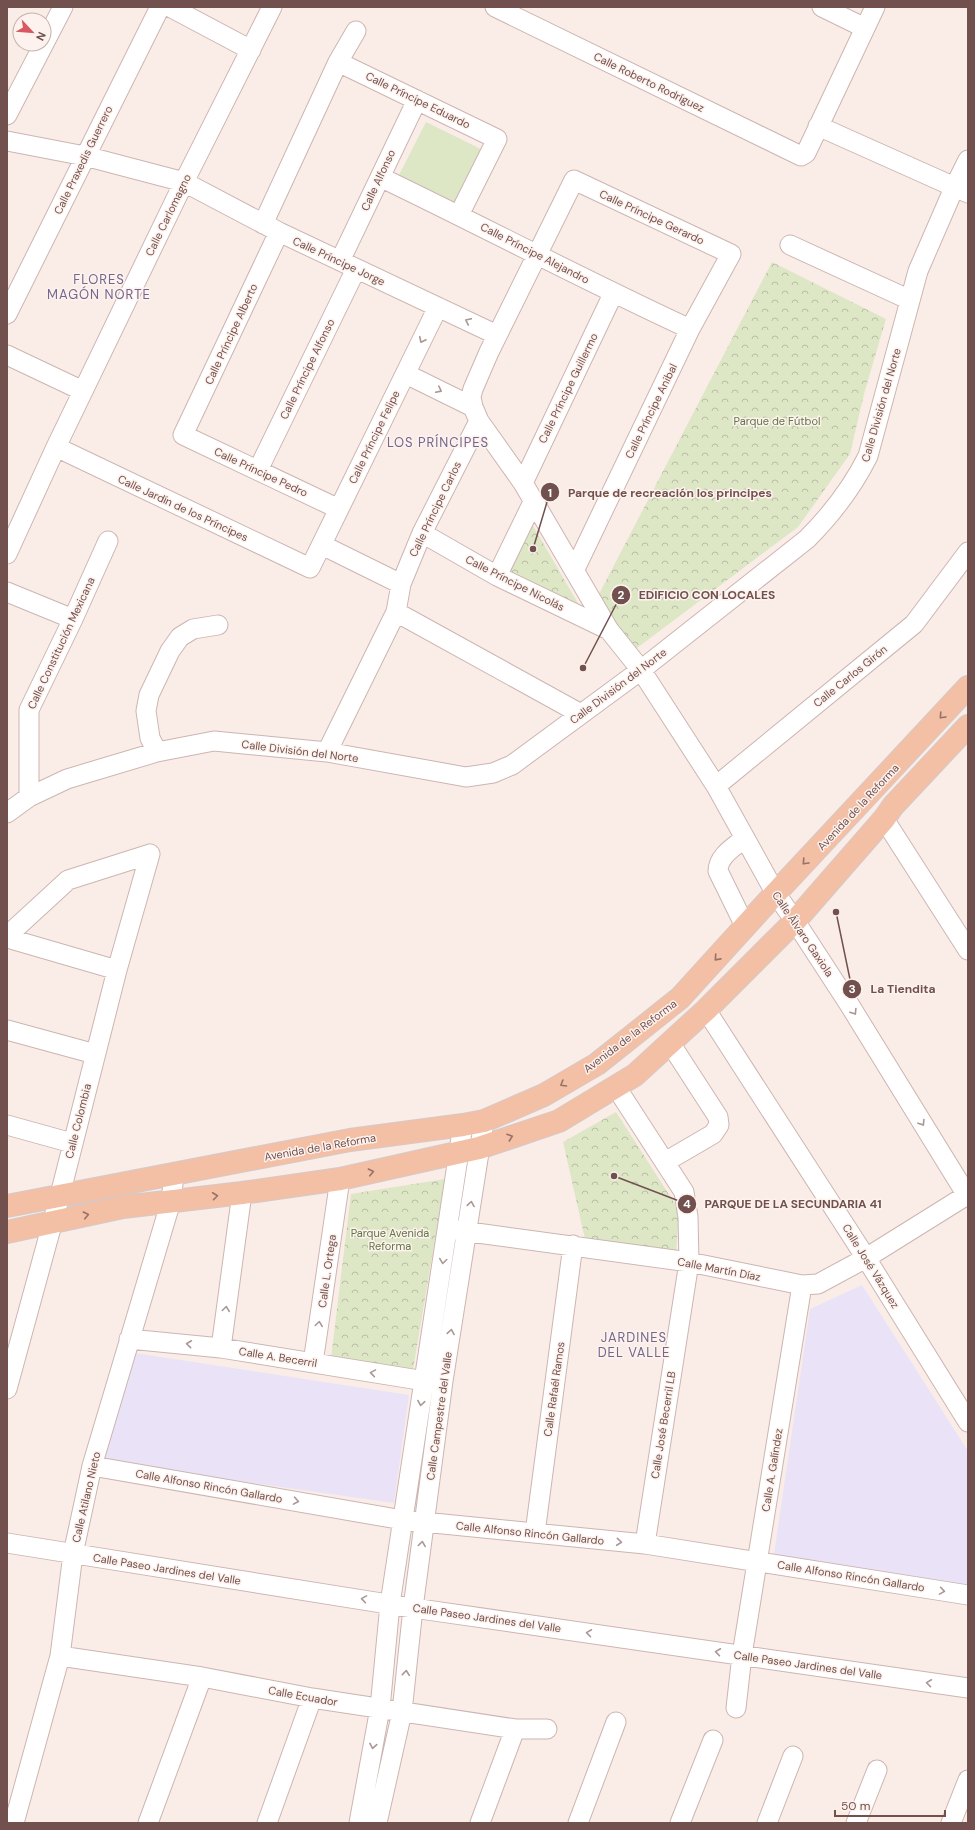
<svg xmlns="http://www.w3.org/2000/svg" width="975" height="1830" font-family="'DM Sans',sans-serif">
<defs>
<pattern id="park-crowns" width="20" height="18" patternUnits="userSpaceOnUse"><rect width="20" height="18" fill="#dde7c6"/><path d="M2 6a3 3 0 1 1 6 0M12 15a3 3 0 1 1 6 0" fill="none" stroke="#b8bea3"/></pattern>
</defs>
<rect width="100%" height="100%" fill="#faede7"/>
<path fill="#eae3f7" d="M862,1285L968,1451V1592L773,1561L810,1309Z
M135,1353L409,1395L394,1503L102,1462Z"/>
<path fill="#dde7c6" d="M426,122L487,152L457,211L396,181Z"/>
<path fill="url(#park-crowns)" d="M772,262L886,319L864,394L850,454L798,527L633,651L599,594Z
M532,524L579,605L506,575Z
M616,1112L679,1210L676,1255L585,1239L563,1142Z
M445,1179L413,1370L331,1358L351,1194Z"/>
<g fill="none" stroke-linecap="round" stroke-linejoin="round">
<defs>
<path id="minor" d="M170,7L251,50
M495,7L801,156L806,153L875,7
M822,7L865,28
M338,62L497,139L459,215
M7,115L63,7
M818,126L968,193
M7,141L85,156L184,182L279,232L497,335
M380,177C484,227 586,281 690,329
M263,224L338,62L356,31
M279,232L183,435L339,509
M790,245L910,300
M340,261L417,100
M7,314L160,7
M7,355L83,391
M406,374L473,407L479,421L523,483L609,630L641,670L716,786L776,894L795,921L849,1004L968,1197
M473,407L471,397L473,389L489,352L574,180L731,254L690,329L575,569
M56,447L310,568L438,307
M258,470L356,269
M523,483L613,294
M422,533L497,576L609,630
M322,545L401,584
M7,554L56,447L184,182L272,7
M497,576L534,500
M7,592L73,619
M396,612L581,714
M157,752L150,738L146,711L149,695L170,651L180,637L193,629L218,625
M327,752L396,612L401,584L422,533L479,421
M716,786L914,624L968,552
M29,797V710L73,619L108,541
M7,813L29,797L67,779L157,752L214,741L327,752L466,777L493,773L512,765L641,670L807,539C832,514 852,488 868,456L918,271L954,188L968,160
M884,819L968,950
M745,838C734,847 718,856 718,871L745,926
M7,936L68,880L150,854
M7,938L117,970
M706,1010L866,1258L968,1422
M7,1030L95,1054
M616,1087L684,1192L688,1217L689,1262L645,1544
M7,1125L72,1143
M665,1162L713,1134L719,1125L718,1117L670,1043
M455,1230L689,1262L802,1285L818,1284L866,1258L967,1195
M129,1339L221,1348L425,1381
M221,1348L242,1193
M313,1363L340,1179
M7,1389L60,1195L117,970L150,854
M92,1466L403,1520L645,1544L968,1595
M535,1533L573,1245
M7,1543L413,1608L968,1688
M60,1656L202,1677L312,1698L515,1729H547
M736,1708L742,1655L802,1285
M14,1823L60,1656L73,1554L92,1466L171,1201L174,1175
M148,1823L202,1677
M267,1823L312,1698
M359,1823L380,1708L390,1604L463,1125
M377,1823L402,1712L413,1608L443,1381L484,1121
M480,1823L515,1729
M578,1823L616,1722
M680,1823L713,1740
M767,1823L793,1756
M856,1823L877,1770
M951,1823L968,1780"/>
<path id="major" d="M7,1206L350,1140L463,1125L484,1121L544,1095L597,1064L680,998L760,910L968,687
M7,1232L123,1207L242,1193L340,1179L479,1148L559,1121L635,1075L706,1010L795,921L884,819L893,806L968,726"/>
</defs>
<use href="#minor" stroke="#cdb5b1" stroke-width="21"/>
<use href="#major" stroke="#d4caca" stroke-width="24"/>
<use href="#minor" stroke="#fff" stroke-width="19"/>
<use href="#major" stroke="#f3bfa5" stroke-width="22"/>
</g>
<defs><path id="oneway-chevron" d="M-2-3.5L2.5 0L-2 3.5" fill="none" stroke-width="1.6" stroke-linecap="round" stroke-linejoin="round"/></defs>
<g stroke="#aa9694">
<use href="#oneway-chevron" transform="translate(468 321) rotate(-155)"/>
<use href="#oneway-chevron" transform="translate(422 340) rotate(116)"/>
<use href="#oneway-chevron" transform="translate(439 390) rotate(27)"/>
<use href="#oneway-chevron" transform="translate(854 1012) rotate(58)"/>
<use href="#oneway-chevron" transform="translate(922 1123) rotate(58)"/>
<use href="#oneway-chevron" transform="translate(471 1204) rotate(-81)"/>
<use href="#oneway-chevron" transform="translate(443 1261) rotate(98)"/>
<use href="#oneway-chevron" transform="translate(226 1309) rotate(-82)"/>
<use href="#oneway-chevron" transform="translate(319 1324) rotate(-82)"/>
<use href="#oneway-chevron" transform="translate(451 1332) rotate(-81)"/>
<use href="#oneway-chevron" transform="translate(189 1344) rotate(-174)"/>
<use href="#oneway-chevron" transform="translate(373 1373) rotate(-171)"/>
<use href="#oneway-chevron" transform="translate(421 1403) rotate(99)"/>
<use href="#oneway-chevron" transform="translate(296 1501) rotate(10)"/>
<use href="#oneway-chevron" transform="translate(619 1542) rotate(6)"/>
<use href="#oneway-chevron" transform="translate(422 1544) rotate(-82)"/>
<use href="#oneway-chevron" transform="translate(942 1591) rotate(9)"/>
<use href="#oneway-chevron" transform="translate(364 1599) rotate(-171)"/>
<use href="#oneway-chevron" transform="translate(589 1633) rotate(-172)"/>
<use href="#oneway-chevron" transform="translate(718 1652) rotate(-172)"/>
<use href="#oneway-chevron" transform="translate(406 1673) rotate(-84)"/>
<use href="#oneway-chevron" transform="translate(929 1683) rotate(-172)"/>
<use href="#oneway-chevron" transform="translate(373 1746) rotate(100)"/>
</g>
<g stroke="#987167">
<use href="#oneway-chevron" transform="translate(942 716) rotate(133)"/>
<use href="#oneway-chevron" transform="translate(805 862) rotate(133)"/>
<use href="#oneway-chevron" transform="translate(717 958) rotate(132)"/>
<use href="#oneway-chevron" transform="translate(563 1084) rotate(149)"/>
<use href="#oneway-chevron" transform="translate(510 1137) rotate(-19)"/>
<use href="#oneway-chevron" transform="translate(371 1172) rotate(-12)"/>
<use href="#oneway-chevron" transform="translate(215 1196) rotate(-7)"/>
<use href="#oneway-chevron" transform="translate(86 1215) rotate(-12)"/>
</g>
<g text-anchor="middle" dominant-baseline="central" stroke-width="3" stroke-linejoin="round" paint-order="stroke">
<g font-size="11" fill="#71504d" stroke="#fdf2ed">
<text transform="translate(649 82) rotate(26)">Calle Roberto Rodríguez</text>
<text transform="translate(418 100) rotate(26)">Calle Príncipe Eduardo</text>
<text transform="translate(83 160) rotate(-64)">Calle Praxedis Guerrero</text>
<text transform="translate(378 180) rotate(-65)">Calle Alfonso</text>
<text transform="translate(168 215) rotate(-64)">Calle Carlomagno</text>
<text transform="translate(652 217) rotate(25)">Calle Príncipe Gerardo</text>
<text transform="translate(535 253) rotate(27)">Calle Príncipe Alejandro</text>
<text transform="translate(339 261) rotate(25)">Calle Príncipe Jorge</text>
<text transform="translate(231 334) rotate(-65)">Calle Príncipe Alberto</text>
<text transform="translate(307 369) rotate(-64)">Calle Príncipe Alfonso</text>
<text transform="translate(568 388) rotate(-64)">Calle Príncipe Guillermo</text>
<text transform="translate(881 405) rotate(-74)">Calle División del Norte</text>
<text transform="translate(651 411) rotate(-64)">Calle Príncipe Anibal</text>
<text transform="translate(374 437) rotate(-64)">Calle Príncipe Felipe</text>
<text transform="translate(261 472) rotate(25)">Calle Príncipe Pedro</text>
<text transform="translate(183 508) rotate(25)">Calle Jardín de los Príncipes</text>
<text transform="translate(435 509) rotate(-64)">Calle Príncipe Carlos</text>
<text transform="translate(515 583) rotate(27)">Calle Príncipe Nicolás</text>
<text transform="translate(61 643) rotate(-65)">Calle Constitución Mexicana</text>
<text transform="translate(850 676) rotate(-39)">Calle Carlos Girón</text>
<text transform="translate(618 686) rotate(-37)">Calle División del Norte</text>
<text transform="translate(300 751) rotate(7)">Calle División del Norte</text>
<text transform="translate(858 807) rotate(-47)">Avenida de la Reforma</text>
<text transform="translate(803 934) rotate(56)">Calle Álvaro Gaxiola</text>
<text transform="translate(630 1036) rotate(-37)">Avenida de la Reforma</text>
<text transform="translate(78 1121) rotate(-76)">Calle Colombia</text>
<text transform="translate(320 1147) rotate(-10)">Avenida de la Reforma</text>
<text transform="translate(871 1266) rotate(58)">Calle José Vázquez</text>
<text transform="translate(719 1269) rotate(11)">Calle Martín Díaz</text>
<text transform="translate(327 1271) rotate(-82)">Calle L. Ortega</text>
<text transform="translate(278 1357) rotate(9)">Calle A. Becerril</text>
<text transform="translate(554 1389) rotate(-82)">Calle Rafaél Ramos</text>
<text transform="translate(439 1416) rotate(-82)">Calle Campestre del Valle</text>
<text transform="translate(663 1425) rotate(-81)">Calle José Becerril LB</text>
<text transform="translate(772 1470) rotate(-81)">Calle A. Galíndez</text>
<text transform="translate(209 1486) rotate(10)">Calle Alfonso Rincón Gallardo</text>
<text transform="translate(86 1497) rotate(-77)">Calle Atilano Nieto</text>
<text transform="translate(530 1533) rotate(6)">Calle Alfonso Rincón Gallardo</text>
<text transform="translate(167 1569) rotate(9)">Calle Paseo Jardines del Valle</text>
<text transform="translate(851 1576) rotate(9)">Calle Alfonso Rincón Gallardo</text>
<text transform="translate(487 1618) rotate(8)">Calle Paseo Jardines del Valle</text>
<text transform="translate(808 1665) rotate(8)">Calle Paseo Jardines del Valle</text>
<text transform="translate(303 1696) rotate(10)">Calle Ecuador</text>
</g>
<g font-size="11" fill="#637647" stroke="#fdf2ed">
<text x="777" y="421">Parque de Fútbol</text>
<text x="390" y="1233">Parque Avenida<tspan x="390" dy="13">Reforma</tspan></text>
</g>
<g font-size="13" letter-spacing="1" fill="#74668d" stroke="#fdf2ed">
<text x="99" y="279">FLORES<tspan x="99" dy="15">MAGÓN NORTE</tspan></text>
<text x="438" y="442">LOS PRÍNCIPES</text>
<text x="634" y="1337">JARDINES<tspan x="634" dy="15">DEL VALLE</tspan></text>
</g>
</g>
<path fill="none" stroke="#71504d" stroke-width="1.5" d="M533 549L550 492M583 668L621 595M836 912L852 989M614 1176L687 1204"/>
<g fill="#71504d" stroke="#fdf2ed" stroke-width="1.5">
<circle cx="533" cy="549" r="4"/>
<circle cx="583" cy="668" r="4"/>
<circle cx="836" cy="912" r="4"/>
<circle cx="614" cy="1176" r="4"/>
<circle cx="550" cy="492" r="10"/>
<circle cx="621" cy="595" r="10"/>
<circle cx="852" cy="989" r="10"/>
<circle cx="687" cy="1204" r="10"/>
</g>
<g font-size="12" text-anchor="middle" font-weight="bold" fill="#fff">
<text x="550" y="497">1</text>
<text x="621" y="599">2</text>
<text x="852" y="993">3</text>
<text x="687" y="1208">4</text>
</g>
<g font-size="12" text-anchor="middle" font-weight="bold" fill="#71504d" stroke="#fdf2ed" stroke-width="3" stroke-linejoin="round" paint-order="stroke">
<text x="670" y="497">Parque de recreación los principes</text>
<text x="707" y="599">EDIFICIO CON LOCALES</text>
<text x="903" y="993">La Tiendita</text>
<text x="793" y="1208">PARQUE DE LA SECUNDARIA 41</text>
</g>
<rect width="975" height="1830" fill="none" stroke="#71504d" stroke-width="16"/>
<g transform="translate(32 32) rotate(116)"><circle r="19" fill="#fdf2ed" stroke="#c5b1ad"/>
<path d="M0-3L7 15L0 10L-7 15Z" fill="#d95761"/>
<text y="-6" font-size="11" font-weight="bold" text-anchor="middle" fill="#71504d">N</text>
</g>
<path d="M835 1810v6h110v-6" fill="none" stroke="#71504d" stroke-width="2"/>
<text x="841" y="1810" font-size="12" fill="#71504d" stroke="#fdf2ed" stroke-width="3" paint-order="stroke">50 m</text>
</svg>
